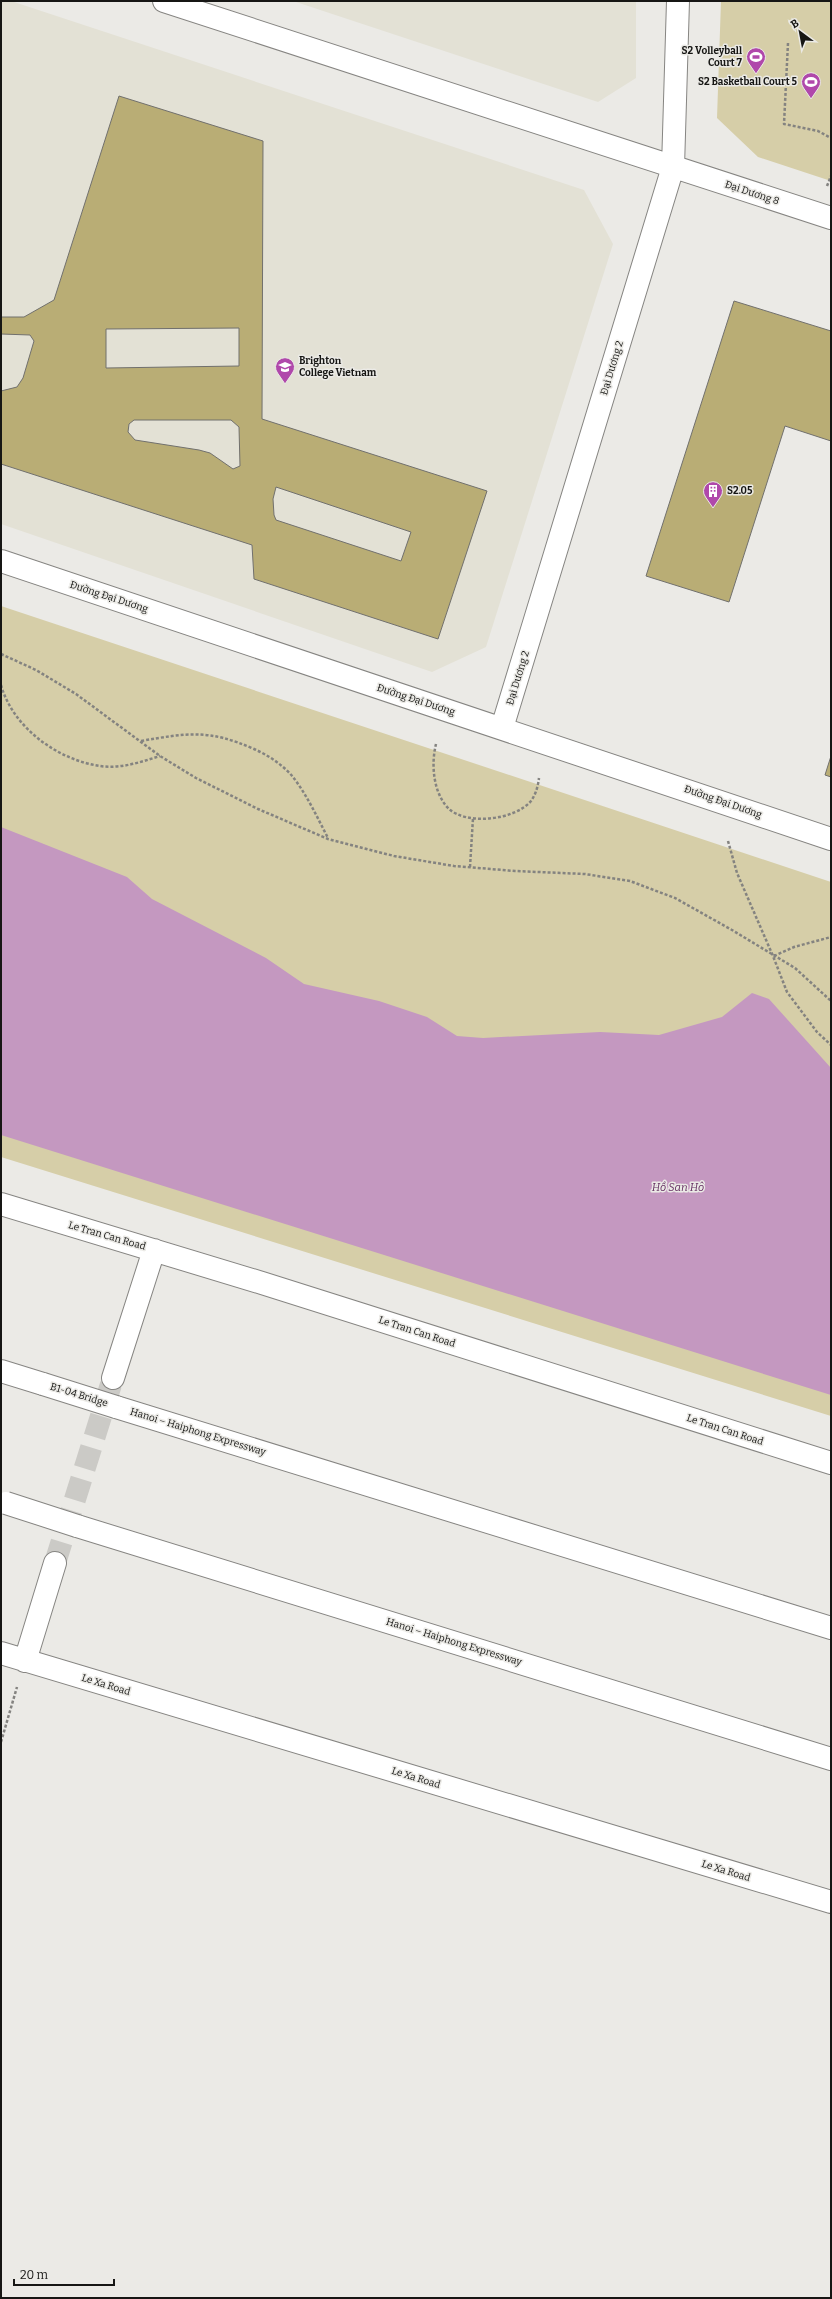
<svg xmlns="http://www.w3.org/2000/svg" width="832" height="2299" font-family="Bitter,serif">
<rect width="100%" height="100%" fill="#ebeae6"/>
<path fill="#e3e1d5" d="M1,1H11L584,190L613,244L486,647L432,672L1,524Z
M293,1H636V78L598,102Z"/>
<path fill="#d6cea8" d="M721,1H831V181L758,157L717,118Z
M1,606L831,882V1416L1,1157Z"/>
<path fill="#c498c0" d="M1,827L127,877L152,899L266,958L304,984L379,1001L427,1017L457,1036L483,1038L600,1032L659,1035L722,1017L752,993L769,999L831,1068V1395L1,1135Z"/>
<path fill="#b9ad75" stroke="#71706d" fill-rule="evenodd" d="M119,96L263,141L262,419L487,491L438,639L254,579L252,545L1,464V391L17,387L23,378L34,341L30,335L1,334V317H24L54,300ZM239,328V366L106,368V329ZM134,420H231L239,427L240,466L233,469L210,453L199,450L135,440L128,432L129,424ZM276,487L411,532L401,561L276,520L274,515L273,499Z
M734,301L831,331V441L785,426L729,602L646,576Z
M831,756V777L825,775Z"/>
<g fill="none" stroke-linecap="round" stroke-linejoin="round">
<path stroke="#cbcac6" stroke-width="22" stroke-dasharray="22 11" stroke-linecap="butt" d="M55,1563L113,1378"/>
<defs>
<path id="minor" d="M164,1L831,218
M1,561L831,839
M502,728L673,167L678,1"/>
<path id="major" d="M1,1204L262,1283L831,1463
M113,1378L154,1250
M1,1653L831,1902
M25,1661L55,1563"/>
<path id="highway" d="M1,1371L43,1384
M116,1407L831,1628
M77,1526L831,1759"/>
</defs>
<use href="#minor" stroke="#868582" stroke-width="24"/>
<use href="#major" stroke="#868582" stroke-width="24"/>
<use href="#highway" stroke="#868582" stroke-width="24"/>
<path stroke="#848380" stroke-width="2.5" stroke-dasharray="3 2" stroke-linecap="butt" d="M788,43L784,124L818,131L831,138
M827,186L831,176
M1,654L36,670L76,694L160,756L196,778L258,809L328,839L394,856L454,866L515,871L585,874L630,881L675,898L732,930L795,968L831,1001
M1,685C13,728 58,760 100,766C121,769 141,762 160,756
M141,741C187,733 209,729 254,749C268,755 283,765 293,777C307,795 317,817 328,838
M436,744C431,764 433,792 448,808C466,826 515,820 531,801C536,794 538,786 539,778
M728,841L737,873L773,956L787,992L817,1032L831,1045
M470,867L473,818
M774,956L794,947L831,937
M1,1742L17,1687"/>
<use href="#minor" stroke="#fff" stroke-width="22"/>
<use href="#major" stroke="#fff" stroke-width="22"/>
<use href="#highway" stroke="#fff" stroke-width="22"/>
<defs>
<path id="highway-bridge" d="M43,1384L116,1407
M6,1503L77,1526"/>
</defs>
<use href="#highway-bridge" stroke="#868582" stroke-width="24" stroke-linecap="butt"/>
<use href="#highway-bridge" stroke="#fff" stroke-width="22"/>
</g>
<defs>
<symbol id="stadium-pin" viewBox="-11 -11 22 30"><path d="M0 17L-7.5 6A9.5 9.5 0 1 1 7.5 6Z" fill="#b048ab" stroke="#ebeae6"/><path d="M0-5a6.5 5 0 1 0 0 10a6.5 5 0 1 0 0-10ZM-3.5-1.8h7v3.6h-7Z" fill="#fff"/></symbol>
<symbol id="school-pin" viewBox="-11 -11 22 30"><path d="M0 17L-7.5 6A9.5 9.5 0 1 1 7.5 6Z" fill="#b048ab" stroke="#ebeae6"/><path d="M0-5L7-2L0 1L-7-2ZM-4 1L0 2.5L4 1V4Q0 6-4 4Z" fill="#fff"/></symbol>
<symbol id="building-pin" viewBox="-11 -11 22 30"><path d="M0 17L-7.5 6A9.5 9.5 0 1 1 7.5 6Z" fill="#b048ab" stroke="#ebeae6"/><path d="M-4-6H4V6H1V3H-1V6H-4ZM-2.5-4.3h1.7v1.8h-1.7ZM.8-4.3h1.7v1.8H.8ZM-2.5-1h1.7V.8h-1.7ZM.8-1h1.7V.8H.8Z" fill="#fff"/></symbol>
</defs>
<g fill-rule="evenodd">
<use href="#stadium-pin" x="745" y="46" width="22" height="30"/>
<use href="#stadium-pin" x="800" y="71" width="22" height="30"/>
<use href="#school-pin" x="274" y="356" width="22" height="30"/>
<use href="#building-pin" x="702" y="480" width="22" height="30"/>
</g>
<g text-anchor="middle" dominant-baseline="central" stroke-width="3" stroke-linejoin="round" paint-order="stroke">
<g font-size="10" font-weight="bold" fill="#161614" stroke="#ebeae6" text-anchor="end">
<text x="742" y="51">S2 Volleyball<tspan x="742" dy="12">Court 7</tspan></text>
<text x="797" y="82">S2 Basketball Court 5</text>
<text x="299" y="361" text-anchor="start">Brighton<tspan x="299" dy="12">College Vietnam</tspan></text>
<text x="727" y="491" text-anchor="start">S2.05</text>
</g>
<g font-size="10" fill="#161614" stroke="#ebeae6">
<text transform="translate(752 193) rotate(18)">Đại Dương 8</text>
<text transform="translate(612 368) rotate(-73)">Đại Dương 2</text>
<text transform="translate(109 597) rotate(18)">Đường Đại Dương</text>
<text transform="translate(518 678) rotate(-73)">Đại Dương 2</text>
<text transform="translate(416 700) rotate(18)">Đường Đại Dương</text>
<text transform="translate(723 802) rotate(19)">Đường Đại Dương</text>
<text transform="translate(107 1236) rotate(16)">Le Tran Can Road</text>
<text transform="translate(417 1332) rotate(18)">Le Tran Can Road</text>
<text transform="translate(79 1395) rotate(17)">B1-04 Bridge</text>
<text transform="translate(725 1430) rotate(18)">Le Tran Can Road</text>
<text transform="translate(198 1432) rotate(17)">Hanoi – Haiphong Expressway</text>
<text transform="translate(454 1642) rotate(17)">Hanoi – Haiphong Expressway</text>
<text transform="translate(106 1685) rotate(17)">Le Xa Road</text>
<text transform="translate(416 1778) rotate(17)">Le Xa Road</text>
<text transform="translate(726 1871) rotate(17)">Le Xa Road</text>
</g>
<g font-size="11" font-style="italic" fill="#622c5f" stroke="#ebeae6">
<text x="678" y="1187">Hồ San Hô</text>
</g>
</g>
<rect width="832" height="2299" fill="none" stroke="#161614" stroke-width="4"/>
<g transform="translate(800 32) rotate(328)" stroke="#ebeae6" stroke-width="3" paint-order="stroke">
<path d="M0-3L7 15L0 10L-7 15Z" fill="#161614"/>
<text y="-6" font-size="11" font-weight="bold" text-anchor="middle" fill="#161614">B</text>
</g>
<path d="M14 2279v6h100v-6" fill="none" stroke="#161614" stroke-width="2"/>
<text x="20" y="2279" font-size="12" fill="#161614" stroke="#ebeae6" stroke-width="3" paint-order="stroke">20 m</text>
</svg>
